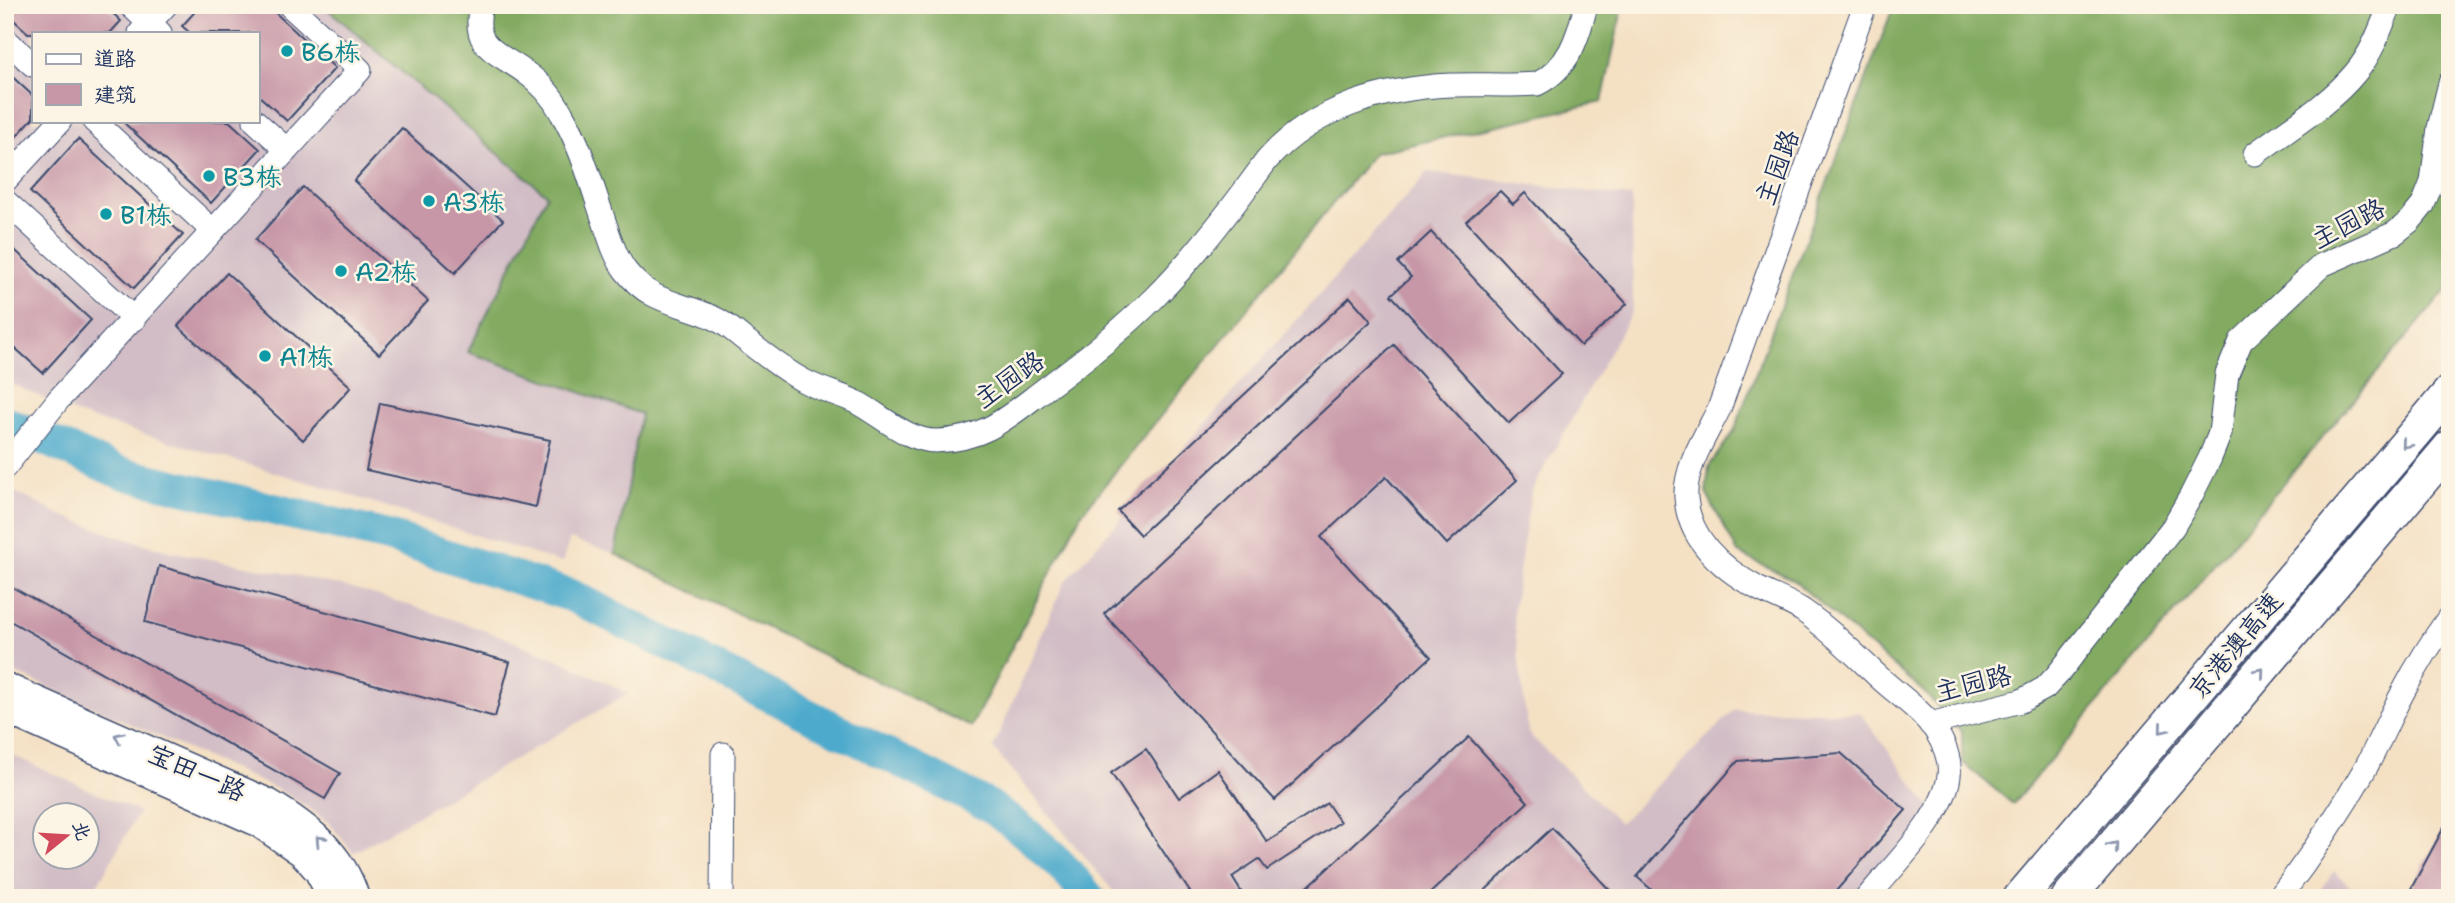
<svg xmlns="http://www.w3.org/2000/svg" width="2455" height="903" font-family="'Shantell Sans','LXGW WenKai TC',sans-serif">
<rect width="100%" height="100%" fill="#fcf5e5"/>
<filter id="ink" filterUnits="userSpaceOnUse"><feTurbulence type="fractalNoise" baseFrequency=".0143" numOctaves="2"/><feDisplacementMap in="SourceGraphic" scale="14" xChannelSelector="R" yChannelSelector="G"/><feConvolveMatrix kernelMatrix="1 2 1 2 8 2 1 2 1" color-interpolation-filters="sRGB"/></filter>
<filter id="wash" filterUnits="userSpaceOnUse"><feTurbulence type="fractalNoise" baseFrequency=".00686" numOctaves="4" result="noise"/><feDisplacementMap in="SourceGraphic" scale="28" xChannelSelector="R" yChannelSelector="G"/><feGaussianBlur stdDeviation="1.57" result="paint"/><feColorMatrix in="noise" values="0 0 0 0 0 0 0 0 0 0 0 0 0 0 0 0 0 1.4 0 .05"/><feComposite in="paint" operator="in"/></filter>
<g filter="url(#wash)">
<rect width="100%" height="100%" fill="#f4e0c3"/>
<path fill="#d2bdc6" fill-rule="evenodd" d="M5,5H323L547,195L468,352L641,414L615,554L570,539L562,563L315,484L82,416L5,381ZM33,33H257V121H33Z
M1428,172L1632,197L1633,310L1531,492L1513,612L1528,733L1620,823L1734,710L1860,713L1940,820L1879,898H1119L993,748L1064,583Z
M11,490L61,515L114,535L168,551L294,575L363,591L431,612L498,635L564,662L629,693L353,853L330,824L304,805L275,788L5,668V495Z
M5,752L139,812L90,898H5ZM46,816H88V858H46Z
M2334,871L2363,898H2314Z"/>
<path fill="#82aa60" stroke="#4e6c5f" stroke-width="2" d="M323,5H1623L1602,102L1374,153L1081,514L971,727L615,554L641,414L468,352L547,195Z
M1894,5H2450V286L2013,804L1962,762V732L1925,693L1792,579L1738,553L1706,493L1709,466L1734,431Z"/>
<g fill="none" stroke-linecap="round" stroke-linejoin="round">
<path stroke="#4eaacc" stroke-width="33" d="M5,422L121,473L390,537L572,596L987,805C1027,831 1060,860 1089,898"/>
</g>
<g id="blocks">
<path fill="#c797a7" d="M5,5H104L121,21L110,33H28L5,12Z
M201,5H267L335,68L287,121L257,94V33H190L182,26Z
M5,70L33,96V118L5,149Z
M122,121H229L260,149L211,203Z
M402,128L503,220L455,273L354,181Z
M78,139L183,235L134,288L30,192Z
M303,187L428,301L379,354L255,240Z
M1500,191L1513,204L1525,193L1627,304L1581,346L1466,221Z
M1431,232L1562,374L1509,423L1391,295L1411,277L1398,263Z
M5,241L91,320L43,373L5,339Z
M227,273L351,387L303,440L178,326Z
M1350,297L1371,321L1140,535L1118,511Z
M1394,345L1517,480L1447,544L1386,477L1321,537L1431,657L1275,800L1104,614Z
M380,403L550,440L536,507L366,470Z
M159,566L510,662L495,717L145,622Z
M5,583L340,773L325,799L5,618Z
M1469,737L1528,802L1425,898H1296Z
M1146,749L1179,798L1218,770L1267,842L1327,803L1340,822L1267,870L1259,859L1232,877L1245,898H1194L1111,773Z
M1841,753L1906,810L1830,898H1661L1637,877L1738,761Z
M2450,816V898H2406Z
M1552,828L1617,898H1477Z"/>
</g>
</g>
<g filter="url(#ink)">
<use href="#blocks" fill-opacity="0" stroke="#3c4a6d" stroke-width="2"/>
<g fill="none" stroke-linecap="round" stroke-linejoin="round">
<defs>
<path id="minor" d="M130,5L160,33
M481,5C471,48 496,51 525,72C541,83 553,97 562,114C581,146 591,183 603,218C609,235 614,255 625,270C651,304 677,301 712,317C724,322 734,331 744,339C764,354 783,370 804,381C821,390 839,394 856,402C881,415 907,441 936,441C985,440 1009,416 1045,389C1083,361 1120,332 1153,299C1195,257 1232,208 1267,160C1313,108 1384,88 1451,85C1480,84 1509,86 1537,84C1569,68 1578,38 1586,5
M1865,5L1719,409C1706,435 1684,468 1686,498C1689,541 1724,570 1759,589C1773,596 1789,602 1802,610C1831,630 1856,656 1882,680C1900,696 1922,711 1936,731C1944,744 1951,761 1949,776C1944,817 1893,866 1867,898
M140,33L166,5
M5,39L33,65
M94,121L213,231
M255,121L287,150
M2255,154C2288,129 2329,105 2356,72C2372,53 2381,28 2390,5
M5,181L60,121
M5,201L134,319
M5,467L59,399L360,70L289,5
M1930,724L2021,701L2045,688L2058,674L2173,527L2191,496L2210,458L2220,433L2227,374L2241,341L2322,265L2395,233L2410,221L2423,205L2432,182L2439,128L2450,83
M722,898L723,754
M2279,898C2311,856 2340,813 2366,767C2379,743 2389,718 2402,694C2416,667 2432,641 2450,616"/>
<path id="major" d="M5,687L268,803C306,826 342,853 355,898
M5,709L258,822L303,853L318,870L333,898"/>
<path id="highway" d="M2020,898L2450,392
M2068,898L2450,447"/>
</defs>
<use href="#minor" stroke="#3c4a6d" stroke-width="25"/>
<use href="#major" stroke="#3c4a6d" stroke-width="31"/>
<use href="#highway" stroke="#3c4a6d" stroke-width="36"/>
<use href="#minor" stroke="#fff" stroke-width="23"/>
<use href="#major" stroke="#fff" stroke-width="28"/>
<use href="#highway" stroke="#fff" stroke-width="33"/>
</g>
<defs><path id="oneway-chevron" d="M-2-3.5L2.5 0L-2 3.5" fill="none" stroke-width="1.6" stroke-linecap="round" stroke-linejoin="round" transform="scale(1.75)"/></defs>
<g stroke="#8d97ae">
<use href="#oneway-chevron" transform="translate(2406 444) rotate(130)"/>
<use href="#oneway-chevron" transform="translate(2260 672) rotate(-50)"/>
<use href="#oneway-chevron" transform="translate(2163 729) rotate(130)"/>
<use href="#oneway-chevron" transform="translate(119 737) rotate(-156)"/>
<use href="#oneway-chevron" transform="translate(320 840) rotate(-133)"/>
<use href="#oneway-chevron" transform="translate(2113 846) rotate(-50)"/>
</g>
</g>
<g fill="#0f9aa8" stroke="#fcf5e5" stroke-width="2.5">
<circle cx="287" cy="51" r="7"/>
<circle cx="209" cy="176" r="7"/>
<circle cx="429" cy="201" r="7"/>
<circle cx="106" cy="214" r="7"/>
<circle cx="341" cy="271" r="7"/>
<circle cx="265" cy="356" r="7"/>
</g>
<g text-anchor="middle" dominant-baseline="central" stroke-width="5" stroke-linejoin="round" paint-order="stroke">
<g font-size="26" fill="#0d838f" stroke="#fcf5e5" text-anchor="start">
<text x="301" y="51">B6栋</text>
<text x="223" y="176">B3栋</text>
<text x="443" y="201">A3栋</text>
<text x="120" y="214">B1栋</text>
<text x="355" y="271">A2栋</text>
<text x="279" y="356">A1栋</text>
</g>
<g font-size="26" fill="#1b2f5e" stroke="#fcf5e5">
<text transform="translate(1777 167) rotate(-70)">主园路</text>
<text transform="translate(2348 223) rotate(-27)">主园路</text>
<text transform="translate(1009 379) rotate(-35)">主园路</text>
<text transform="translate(2235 645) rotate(-50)">京港澳高速</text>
<text transform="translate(1973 683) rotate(-14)">主园路</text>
<text transform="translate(197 772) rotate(24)">宝田一路</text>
</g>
</g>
<rect width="2455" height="903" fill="none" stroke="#fcf5e5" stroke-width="28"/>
<rect x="32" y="32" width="228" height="91" fill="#fcf5e5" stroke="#a2a6af" stroke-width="2"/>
<rect x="46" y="54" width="35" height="10" fill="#ffffff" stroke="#a2a6af" stroke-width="2"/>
<text x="94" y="66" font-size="21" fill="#1b2f5e">道路</text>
<rect x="46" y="84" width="35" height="21" fill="#c797a7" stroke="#a2a6af" stroke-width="2"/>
<text x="94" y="102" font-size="21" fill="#1b2f5e">建筑</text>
<g transform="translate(66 836) rotate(72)"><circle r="33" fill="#fcf5e5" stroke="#a2a6af" stroke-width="2"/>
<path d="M0-5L12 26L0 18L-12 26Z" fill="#d1495b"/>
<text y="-10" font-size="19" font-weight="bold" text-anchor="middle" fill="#1b2f5e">北</text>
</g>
</svg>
